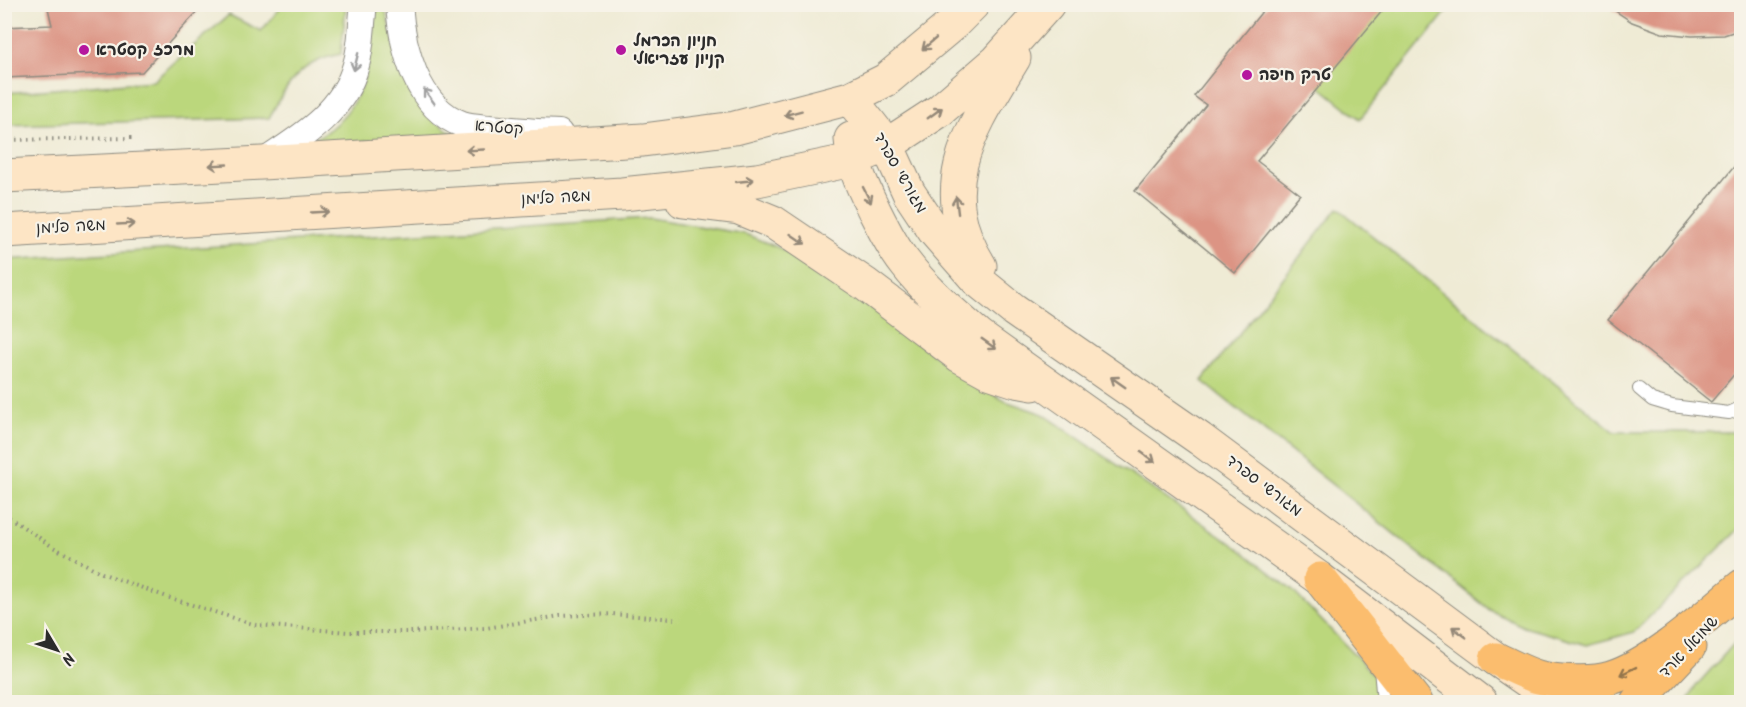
<svg xmlns="http://www.w3.org/2000/svg" width="1746" height="707" font-family="Kalam,'Playpen Sans Hebrew',sans-serif">
<rect width="100%" height="100%" fill="#f7f3e8"/>
<filter id="ink" filterUnits="userSpaceOnUse"><feTurbulence type="fractalNoise" baseFrequency=".0167" numOctaves="2"/><feDisplacementMap in="SourceGraphic" scale="12" xChannelSelector="R" yChannelSelector="G"/><feConvolveMatrix kernelMatrix="1 2 1 2 8 2 1 2 1" color-interpolation-filters="sRGB"/></filter>
<filter id="wash" filterUnits="userSpaceOnUse"><feTurbulence type="fractalNoise" baseFrequency=".008" numOctaves="4" result="noise"/><feDisplacementMap in="SourceGraphic" scale="24" xChannelSelector="R" yChannelSelector="G"/><feGaussianBlur stdDeviation="1.35" result="paint"/><feColorMatrix in="noise" values="0 0 0 0 0 0 0 0 0 0 0 0 0 0 0 0 0 1.4 0 .05"/><feComposite in="paint" operator="in"/></filter>
<g filter="url(#wash)">
<rect width="100%" height="100%" fill="#efebd5"/>
<path fill="#bbd77c" stroke="#738154" stroke-width="1.5" d="M283,5H346L341,54C299,62 289,82 269,118L5,125V93L153,81L229,15L261,31Z
M377,5H384L403,75L439,123L456,137L306,144C314,139 323,134 330,129C370,97 370,50 377,5Z
M1301,5H1452L1360,119L1268,45Z
M1338,208L1615,432H1741V527L1634,632L1587,645L1524,627L1490,610L1202,381Z
M650,218L745,234L794,254L885,317L960,375L1005,401L1043,414L1237,547L1292,590L1359,659L1397,702H5V260Z
M1741,636V702H1687L1696,686Z"/>
<g id="blocks">
<path fill="#dc9484" d="M47,4H189L197,12L142,72L4,78V27L52,25Z
M1268,4H1388L1257,161L1300,194L1235,273L1135,191L1206,105L1194,96Z
M1605,4H1742V29L1724,35L1692,36L1662,33L1632,22Z
M1742,157V365L1711,402L1608,320Z"/>
</g>
</g>
<g filter="url(#ink)">
<use href="#blocks" fill-opacity="0" stroke="#8d8b80" stroke-width="1.5"/>
<g fill="none" stroke-linecap="round" stroke-linejoin="round">
<defs>
<path id="lane" d="M1639,389L1652,400L1672,406L1729,413L1742,407
M1380,669L1383,702"/>
<path id="street" d="M399,4C402,48 417,108 462,124C471,127 481,127 490,128C513,130 536,132 559,133
M262,163C300,138 344,112 356,65C362,46 361,24 364,4"/>
<path id="secondary" d="M850,98L887,145L909,193L935,232L977,280L1014,310L1200,439L1496,659L1558,702
M851,139C853,167 861,183 873,208C882,226 892,247 905,263C926,291 954,314 980,337L1320,579L1481,702
M4,176L262,163L643,140L735,128L850,98L886,80L954,23L973,4
M683,201L739,208L773,222L865,284L960,356L989,372L1016,381L1033,384
M4,231L622,194L757,180L852,160L887,145L939,111L997,61L1048,4
M980,266C930,186 972,128 1014,58"/>
<path id="highway" d="M1320,579L1416,702
M1496,659C1510,665 1524,673 1538,677C1557,682 1592,684 1611,678C1653,665 1707,615 1742,586
M1637,702L1689,647"/>
</defs>
<use href="#lane" stroke="#8d8b80" stroke-width="14"/>
<use href="#street" stroke="#8d8b80" stroke-width="28"/>
<use href="#secondary" stroke="#8d8b80" stroke-width="35"/>
<use href="#highway" stroke="#8d8b80" stroke-width="35"/>
<path stroke="#8d8b80" stroke-width="4" stroke-dasharray="1.5 4.5" stroke-linecap="butt" d="M1585,4V5
M4,10L24,4
M4,140L133,138
M4,514L53,547L104,574L170,598L256,625L349,632H410L486,628L560,616L613,614L674,619"/>
<use href="#lane" stroke="#fff" stroke-width="12"/>
<use href="#street" stroke="#fff" stroke-width="26"/>
<use href="#secondary" stroke="#fde5c5" stroke-width="33"/>
<use href="#highway" stroke="#fbbd6e" stroke-width="33"/>
</g>
<defs><path id="oneway-shaft" d="M-6 0H5M1.5-3L5.5 0L1.5 3" fill="none" stroke-width="1.6" stroke-linecap="round" stroke-linejoin="round" transform="scale(1.5)"/></defs>
<g stroke="#948878">
<use href="#oneway-shaft" transform="translate(929 44) rotate(140)"/>
<use href="#oneway-shaft" transform="translate(793 113) rotate(165)"/>
<use href="#oneway-shaft" transform="translate(935 113) rotate(-36)"/>
<use href="#oneway-shaft" transform="translate(475 150) rotate(177)"/>
<use href="#oneway-shaft" transform="translate(218 165) rotate(177)"/>
<use href="#oneway-shaft" transform="translate(745 181) rotate(-6)"/>
<use href="#oneway-shaft" transform="translate(867 195) rotate(63)"/>
<use href="#oneway-shaft" transform="translate(957 205) rotate(-97)"/>
<use href="#oneway-shaft" transform="translate(320 212) rotate(-3)"/>
<use href="#oneway-shaft" transform="translate(126 224) rotate(-3)"/>
<use href="#oneway-shaft" transform="translate(798 239) rotate(34)"/>
<use href="#oneway-shaft" transform="translate(989 344) rotate(35)"/>
<use href="#oneway-shaft" transform="translate(1118 382) rotate(-145)"/>
<use href="#oneway-shaft" transform="translate(1148 457) rotate(36)"/>
<use href="#oneway-shaft" transform="translate(1459 632) rotate(-143)"/>
</g>
<g stroke="#a0a0a0">
<use href="#oneway-shaft" transform="translate(356 62) rotate(104)"/>
<use href="#oneway-shaft" transform="translate(429 96) rotate(-126)"/>
</g>
<use stroke="#93744c" href="#oneway-shaft" transform="translate(1628 671) rotate(154)"/>
</g>
<g fill="#b5179e" stroke="#f7f3e8" stroke-width="2">
<circle cx="84" cy="50" r="6"/>
<circle cx="621" cy="50" r="6"/>
<circle cx="1247" cy="75" r="6"/>
</g>
<g text-anchor="middle" dominant-baseline="central" stroke-width="4.5" stroke-linejoin="round" paint-order="stroke">
<g font-size="16" font-weight="bold" fill="#2b2b2b" stroke="#f7f3e8" text-anchor="start">
<text x="633" y="41">חניון הכרמל<tspan x="633" dy="18">קניון עזריאלי</tspan></text>
<text x="96" y="50">מרכז קסטרא</text>
<text x="1259" y="75">טרק חיפה</text>
</g>
<g font-size="16" fill="#2b2b2b" stroke="#f7f3e8">
<text transform="translate(499 128) rotate(5)">קסטרא</text>
<text transform="translate(900 173) rotate(60)">מגורשי ספרד</text>
<text transform="translate(556 198) rotate(-3)">משה פלימן</text>
<text transform="translate(71 227) rotate(-3)">משה פלימן</text>
<text transform="translate(1264 486) rotate(37)">מגורשי ספרד</text>
<text transform="translate(1689 647) rotate(-47)">שמואל ארד</text>
</g>
</g>
<rect width="1746" height="707" fill="none" stroke="#f7f3e8" stroke-width="24"/>
<g transform="translate(57 650) rotate(129)" stroke="#f7f3e8" stroke-width="4.5" paint-order="stroke">
<path d="M0-4.5L10 22L0 15L-10 22Z" fill="#2b2b2b"/>
<text y="-9" font-size="16" font-weight="bold" text-anchor="middle" fill="#2b2b2b">N</text>
</g>
</svg>
